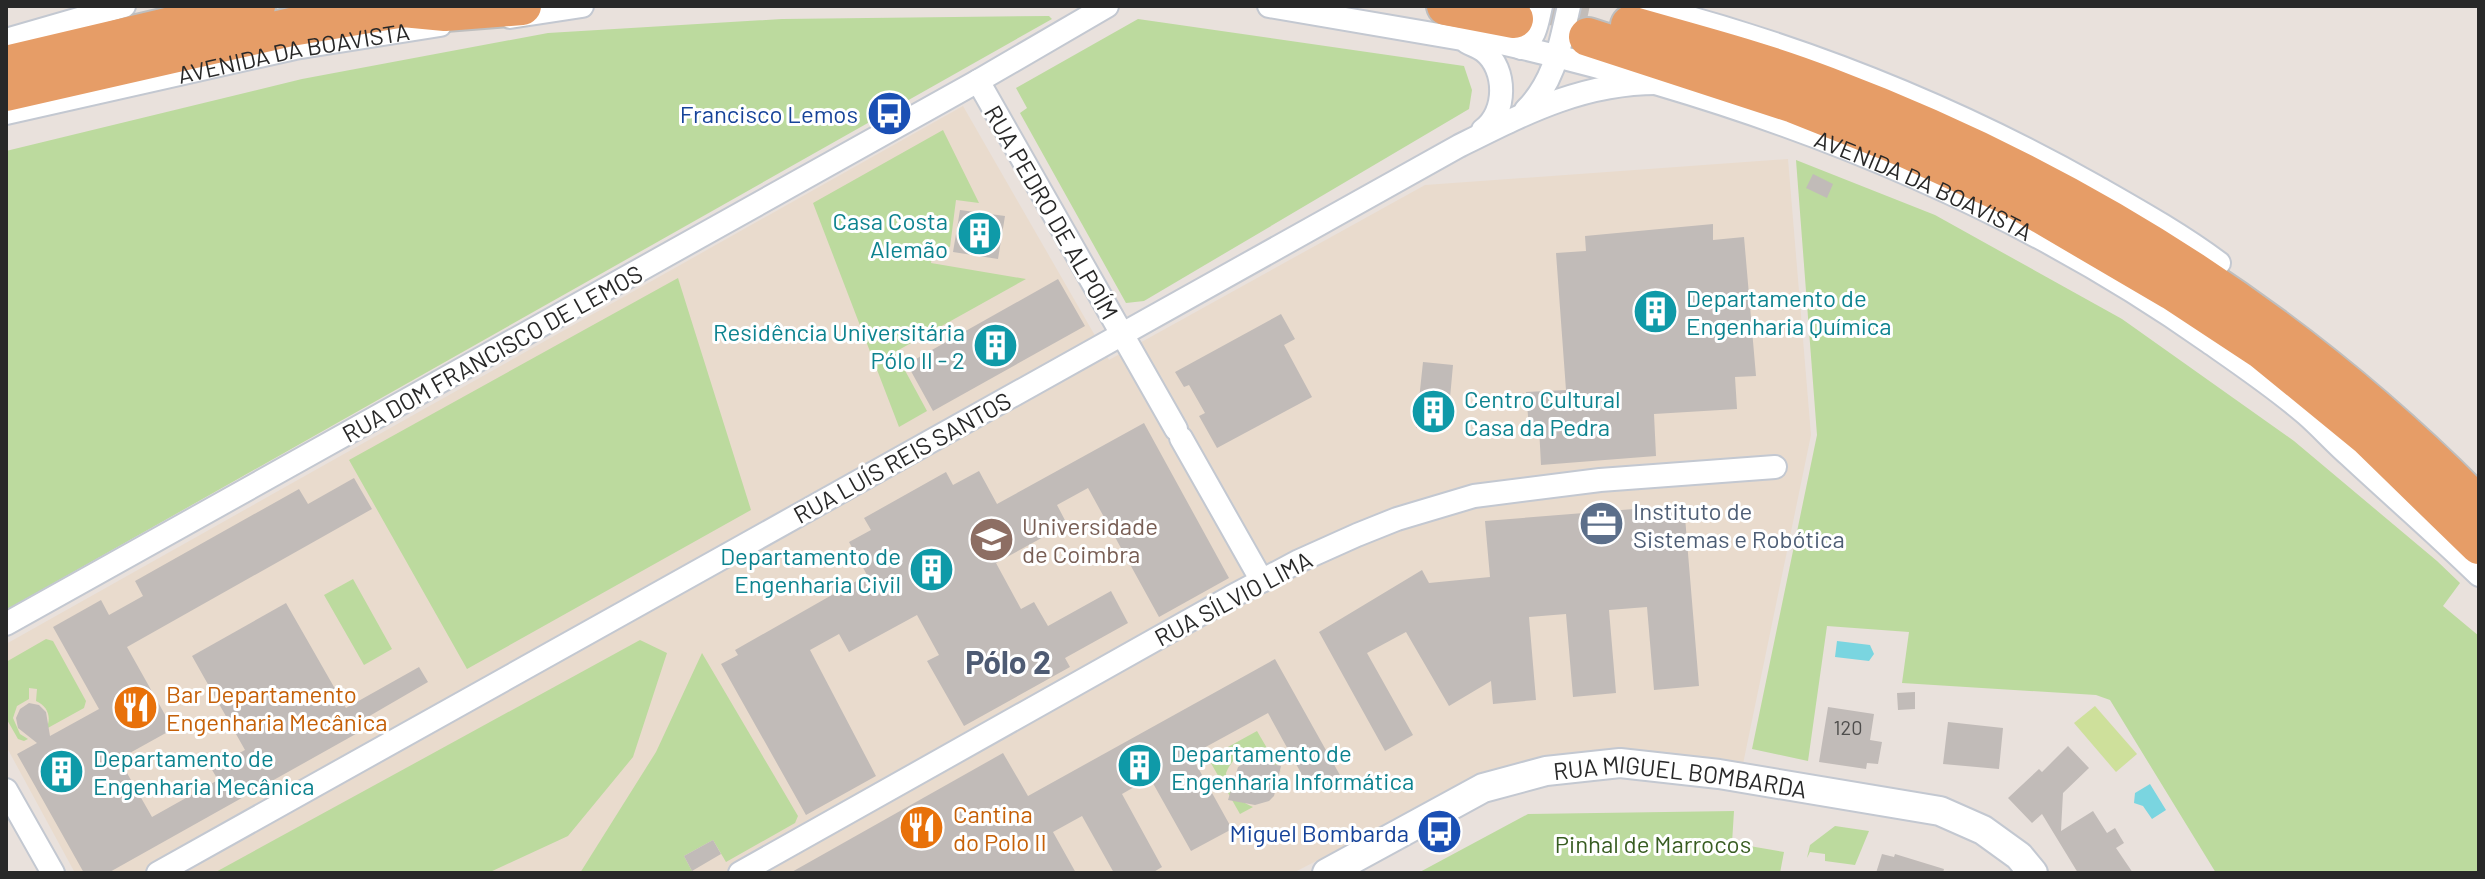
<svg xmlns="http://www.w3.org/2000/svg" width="2485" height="879" font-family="Barlow,sans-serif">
<rect width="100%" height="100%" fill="#e9e1dc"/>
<path fill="#e9dbcd" d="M963,106L1109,360L1425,185L1788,159L1811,435L1743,764L1465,784L1293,873H75L6,746V644Z"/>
<path fill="#bcda9e" d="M1049,16L1052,19L6,610V151L302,79L548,33L782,19Z
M1138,19L1464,66L1472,90L1469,109L1144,301L1126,303L1020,113L1027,108L1016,88Z
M943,130L979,203L956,200L950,247L934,245L931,263L1026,279L895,352L927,411L899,427L813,203Z
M1796,160L1935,215L2122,319L2294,441L2437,561L2460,583L2443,606L2479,636V873H2216L2110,700L2096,695L1902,683L1909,632L1827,626L1808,761L1752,749L1817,435Z
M678,278L751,510L467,669L349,460Z
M353,579L392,649L364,665L324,595Z
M46,639L53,641L86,701L84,708L46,729C52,718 48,706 36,701L37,689L29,688V699L17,706L13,718L20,734L28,739L24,741L18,739L6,718V662Z
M640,640L667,653L633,757L568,836L488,873H214Z
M702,653L798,816L795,823L726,862L713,840L684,856L693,873H580L656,752Z
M1257,731L1281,772C1277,769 1274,762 1268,758C1251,745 1233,755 1226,773C1226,793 1236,799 1253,807L1240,814L1208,758Z
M1734,811L1732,843L1784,852L1780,873H1418L1528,814Z
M1835,826L1869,831L1855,865L1825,861V854L1810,852L1807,858L1810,845Z"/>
<path fill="#cee09b" d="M2095,706L2137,754L2116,772L2074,723Z"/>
<path fill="#7ad5e0" d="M1837,641L1870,645L1874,654L1869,661L1835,657Z
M2150,784L2166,810L2152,819L2143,806L2134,803L2135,793Z"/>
<path fill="#c1bbb8" d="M1813,174L1833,184L1827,198L1806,188Z
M960,210L1005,216L998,259L953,252Z
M1713,224V240L1744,237L1756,376L1735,377L1737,409L1654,414L1656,456L1541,465L1539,427L1529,428L1526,392L1566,390L1556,253L1586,251L1585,236Z
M1058,279L1085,326L933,411L907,364Z
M1281,314L1295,339L1284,345L1312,397L1217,448L1199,416L1205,413L1189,385L1184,387L1175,372Z
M1423,362L1453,365L1447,431L1416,428Z
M1144,423L1229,578L1159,617L1088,488L1057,505L1067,524L996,563L1021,609L1034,602L1048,626L1111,591L1128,623L1065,658L1070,667L964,726L927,661L939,655L917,615L849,652L839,634L810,650L876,776L806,815L721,664L738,655L735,650L867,575L849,542L871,530L864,518L946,472L953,485L979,471L997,504Z
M354,478L372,509L127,647L173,729L119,759L152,817L218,780L211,768L245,750L192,656L286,603L346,708L419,667L428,682L366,718L370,726L108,873H84L17,754L37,743L18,728L16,718L20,709L29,703L39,705L46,712L50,736L99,709L53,627L101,600L109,615L143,596L135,581L299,489L308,504Z
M1684,505L1699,686L1654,690L1647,607L1609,610L1616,693L1573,697L1566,614L1529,617L1536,700L1493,704L1491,681L1449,706L1406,632L1367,653L1413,735L1385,751L1319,632L1422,570L1429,583L1490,577L1485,521Z
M1275,659L1341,777L1312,793L1268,713L1191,755L1232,829L1191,851L1150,778L1122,794L1162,867L1152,873H1114L1082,816L1053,832L1076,873H790L1003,753L1028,796Z
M1915,692V709L1898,710L1897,693Z
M1828,707L1874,714L1870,740L1882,742L1878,764L1867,763L1866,769L1819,762Z
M1948,722L2003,728L1999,769L1943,764Z
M2068,746L2089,768L2063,793L2061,831L2093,811L2107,833L2115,828L2124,843L2116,848L2133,873H2078L2042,814L2032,823L2008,798L2039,769L2042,772Z
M1251,759L1281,766L1274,796L1269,801L1255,805L1228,800L1238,767Z
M713,840L721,854L692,871L684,856Z
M1882,854L1894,857L1895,854L1944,869L1943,873H1876Z"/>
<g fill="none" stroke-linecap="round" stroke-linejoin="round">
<path stroke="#c2bcb8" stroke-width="38" stroke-dasharray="38 19" stroke-linecap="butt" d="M1551,6L1593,15"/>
<defs>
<g id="minor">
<path id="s1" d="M1269,6L1462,39L1488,40C1744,97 1994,190 2209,342C2242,365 2276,388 2306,414C2321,427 2335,443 2350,456C2393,496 2437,534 2479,575"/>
<path d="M1646,6C1802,46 1955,107 2095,186C2137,210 2180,234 2219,263"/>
<path d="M510,17L582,6"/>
<path d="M6,40L124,6"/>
<path d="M1467,42C1472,45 1479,47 1484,51C1507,69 1507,113 1483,130"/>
<path d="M1521,48C1536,38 1537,23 1541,6"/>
<path d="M978,81L1176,429"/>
<path d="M1526,110C1555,81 1560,45 1569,6"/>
<path id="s2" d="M6,113L295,48L440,25"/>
<path d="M1181,438L1262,581"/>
<path d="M6,624L978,81L1107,6"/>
<path d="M6,790L53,873"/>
<path d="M158,873L1459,146C1525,113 1584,82 1660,83"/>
<path d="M740,873L1231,597L1299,561L1357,535L1397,519L1474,496L1600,480L1775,467"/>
</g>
<g id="tertiary">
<path id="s3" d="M1327,873L1483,788L1546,771L1620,763L1719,774L1940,811L1983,830L2019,856L2033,873"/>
</g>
<path id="trunk" d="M1446,6L1514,19
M403,8L445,12L522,6
M1630,25C1696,44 1763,61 1827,86C2073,179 2295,318 2479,506
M1588,37L1794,104L1902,147L2013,198L2172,291L2263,351L2367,436L2479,545
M6,65L256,6
M6,92L291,27L416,6"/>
</defs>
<use href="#minor" stroke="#c3c8d1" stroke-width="26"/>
<use href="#tertiary" stroke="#c3c8d1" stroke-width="32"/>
<use href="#trunk" stroke="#bebebe" stroke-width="42"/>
<use href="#minor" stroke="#fff" stroke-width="22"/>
<use href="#tertiary" stroke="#fff" stroke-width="28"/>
<use href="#trunk" stroke="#e69d67" stroke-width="38"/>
</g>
<defs>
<symbol id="bus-disc" viewBox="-11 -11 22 22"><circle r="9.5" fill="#1a4fb4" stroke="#fff"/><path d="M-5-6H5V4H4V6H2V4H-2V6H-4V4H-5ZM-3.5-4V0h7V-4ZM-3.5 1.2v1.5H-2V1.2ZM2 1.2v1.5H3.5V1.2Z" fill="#fff"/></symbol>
<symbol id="building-disc" viewBox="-11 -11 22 22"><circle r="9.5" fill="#0f9aa8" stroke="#fff"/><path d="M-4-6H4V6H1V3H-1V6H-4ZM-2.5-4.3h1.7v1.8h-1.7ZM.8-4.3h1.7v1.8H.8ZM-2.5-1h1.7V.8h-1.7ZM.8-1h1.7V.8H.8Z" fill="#fff"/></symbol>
<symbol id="office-disc" viewBox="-11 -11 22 22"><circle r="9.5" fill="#5c6f8a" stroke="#fff"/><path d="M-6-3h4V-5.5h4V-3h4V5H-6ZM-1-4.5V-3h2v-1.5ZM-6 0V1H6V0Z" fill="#fff"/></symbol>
<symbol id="university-disc" viewBox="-11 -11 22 22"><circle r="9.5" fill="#8d6e63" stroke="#fff"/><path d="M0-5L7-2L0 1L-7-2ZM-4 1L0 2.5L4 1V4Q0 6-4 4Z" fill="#fff"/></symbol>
<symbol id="restaurant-disc" viewBox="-11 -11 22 22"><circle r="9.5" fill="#e8710a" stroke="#fff"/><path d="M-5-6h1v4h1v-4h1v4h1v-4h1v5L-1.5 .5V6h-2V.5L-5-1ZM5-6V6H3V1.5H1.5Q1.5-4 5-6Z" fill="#fff"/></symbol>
</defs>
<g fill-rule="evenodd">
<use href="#bus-disc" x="864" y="88" width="51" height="51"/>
<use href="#building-disc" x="954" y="208" width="51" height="51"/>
<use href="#building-disc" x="1630" y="286" width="51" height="51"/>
<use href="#building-disc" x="970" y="320" width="51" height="51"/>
<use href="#building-disc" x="1408" y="386" width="51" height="51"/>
<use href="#office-disc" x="1576" y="498" width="51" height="51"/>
<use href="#university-disc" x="966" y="514" width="51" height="51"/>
<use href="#building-disc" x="906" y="544" width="51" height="51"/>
<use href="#restaurant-disc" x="110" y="682" width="51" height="51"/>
<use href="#building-disc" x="1114" y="740" width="51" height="51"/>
<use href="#building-disc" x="36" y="746" width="51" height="51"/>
<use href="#restaurant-disc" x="896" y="802" width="51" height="51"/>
<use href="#bus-disc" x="1414" y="806" width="51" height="51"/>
</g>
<g text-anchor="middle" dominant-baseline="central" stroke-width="6" stroke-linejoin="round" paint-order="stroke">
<g font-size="20" fill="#4e4d4c">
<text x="1848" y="727">120</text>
</g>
<g font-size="24" fill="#282828" stroke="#fff">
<text stroke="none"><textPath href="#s2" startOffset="294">AVENIDA DA BOAVISTA</textPath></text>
<text stroke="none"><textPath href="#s1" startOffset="682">AVENIDA DA BOAVISTA</textPath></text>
<text transform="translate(1052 212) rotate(60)">RUA PEDRO DE ALPOÍM</text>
<text transform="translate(492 353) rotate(-29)">RUA DOM FRANCISCO DE LEMOS</text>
<text transform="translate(902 457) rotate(-29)">RUA LUÍS REIS SANTOS</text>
<text transform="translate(1233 598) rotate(-28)">RUA SÍLVIO LIMA</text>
<text stroke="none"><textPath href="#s3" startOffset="378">RUA MIGUEL BOMBARDA</textPath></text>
</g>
<g font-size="24" fill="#164399" stroke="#fff" text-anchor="end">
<text x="858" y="113">Francisco Lemos</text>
<text x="1409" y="832">Miguel Bombarda</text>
</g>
<g font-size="24" fill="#0d838f" stroke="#fff" text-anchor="start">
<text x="948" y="220" text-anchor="end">Casa Costa<tspan x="948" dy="28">Alemão</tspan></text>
<text x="1686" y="297">Departamento de<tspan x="1686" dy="28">Engenharia Química</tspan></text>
<text x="965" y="331" text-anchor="end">Residência Universitária<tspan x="965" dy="28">Pólo II - 2</tspan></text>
<text x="1464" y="398">Centro Cultural<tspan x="1464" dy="28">Casa da Pedra</tspan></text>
<text x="901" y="555" text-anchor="end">Departamento de<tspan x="901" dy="28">Engenharia Civil</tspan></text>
<text x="1171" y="752">Departamento de<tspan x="1171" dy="28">Engenharia Informática</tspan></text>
<text x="93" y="757">Departamento de<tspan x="93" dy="28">Engenharia Mecânica</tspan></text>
</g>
<g font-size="24" fill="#4e5e75" stroke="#fff" text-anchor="start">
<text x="1633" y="510">Instituto de<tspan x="1633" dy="28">Sistemas e Robótica</tspan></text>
</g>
<g font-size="24" fill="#785e54" stroke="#fff" text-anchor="start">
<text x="1022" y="525">Universidade<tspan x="1022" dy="28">de Coimbra</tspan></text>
</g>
<g font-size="24" fill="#c56008" stroke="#fff" text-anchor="start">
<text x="166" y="693">Bar Departamento<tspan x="166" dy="28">Engenharia Mecânica</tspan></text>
<text x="953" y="813">Cantina<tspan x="953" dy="28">do Polo II</tspan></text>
</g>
<g font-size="24" fill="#375c21" stroke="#fff">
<text x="1653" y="843">Pinhal de Marrocos</text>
</g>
<g font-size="32" font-weight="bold" fill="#4e5b73" stroke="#fff">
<text x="1008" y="661">Pólo 2</text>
</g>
</g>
<rect width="2485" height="879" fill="none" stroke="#282828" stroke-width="16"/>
</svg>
